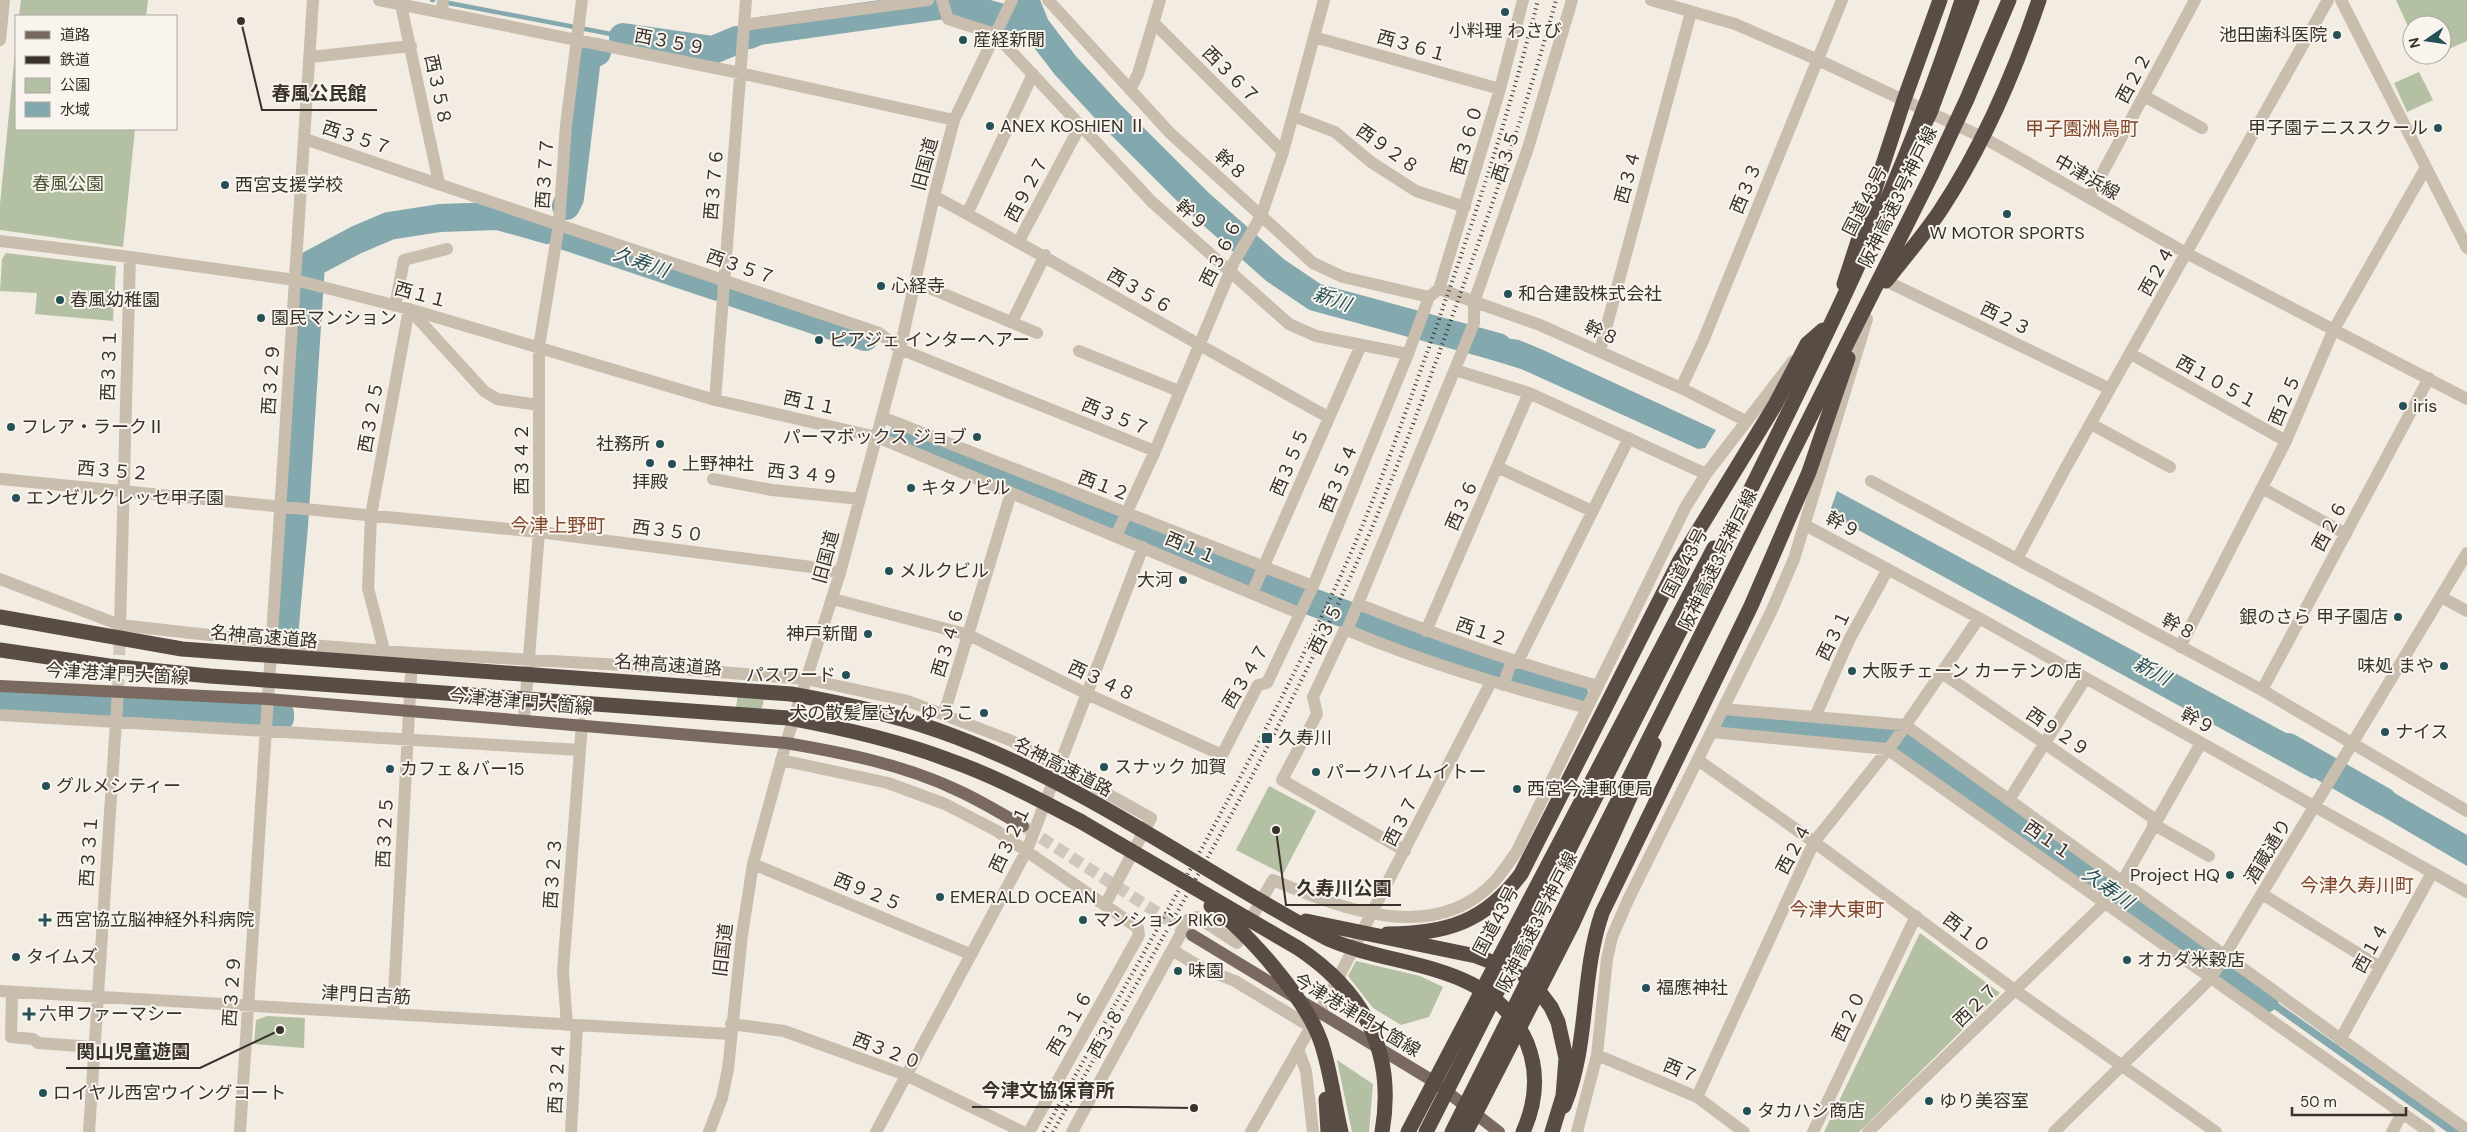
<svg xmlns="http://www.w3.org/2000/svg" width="2467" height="1132" font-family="'DM Sans','Noto Sans JP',sans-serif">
<rect width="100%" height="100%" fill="#f2ece2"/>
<path fill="#b4c0a3" d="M21,0H148L146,16H19Z
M2396,0H2467V41L2442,52V25H2412V35Z
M16,43V129H135L123,247L0,230V204Z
M2419,72L2433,100L2407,112L2394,83Z
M6,253L116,266L113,321L35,314L37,293L0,291L2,259Z
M739,686L766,688L760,718L735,716Z
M1269,786L1316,811L1283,874L1236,850Z
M1920,933L2000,993L1859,1132H1824Z
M1356,961L1420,976L1443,987L1429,1017L1401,1025L1373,1008L1348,976Z
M267,1016L305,1018L304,1048L254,1044L256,1020Z
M1337,1060L1373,1084L1369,1132H1352Z"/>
<path fill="#83a8ad" d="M1477,334L1519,340L1543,350L1716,430L1705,448L1698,449L1521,369L1469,353Z
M1837,491L2327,755L2313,779L1829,514Z
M2358,772L2467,835V866L2344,794Z
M2237,974L2461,1132H2447L2233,980Z"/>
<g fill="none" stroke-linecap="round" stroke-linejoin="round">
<path stroke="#83a8ad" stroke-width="4.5" d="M432,0H433
M449,3L611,34"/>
<path stroke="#83a8ad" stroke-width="28" d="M1025,0L1036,27L1065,65L1111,115L1198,202L1275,270L1315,297L1498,347
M952,4L1036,27
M749,35L759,31L938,6
M623,37L713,50L737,40
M566,206L570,198L587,58L597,52
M565,236L718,287
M731,292L865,337
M903,436L1169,542L1283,591L1404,636L1574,692
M284,636L294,526L311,264L356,240L389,226L440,218L498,216L548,230
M0,702L280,718V714
M1734,722L1888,733L2265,999
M2288,747L2383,801"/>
<path stroke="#cdc7be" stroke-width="12" stroke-dasharray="12 6" stroke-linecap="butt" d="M118,691L120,630"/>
<path stroke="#cdc7be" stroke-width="12" stroke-dasharray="12 6" stroke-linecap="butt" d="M1026,828L1192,935"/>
<path stroke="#c9bdae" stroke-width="12" d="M379,0L740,73L954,120
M942,0L948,19L995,34L1152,202L1289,324L1316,336L1408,354
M1048,0L1170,133L1313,263L1343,277L1429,297
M1651,0L1735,24L1816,59L1984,138L2186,253L2467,399
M2341,0L2467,248
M401,5L439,183
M442,13L443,0
M1154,23L1283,152
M744,25L928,0
M1314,37L1500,89
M0,40L4,0
M310,57L411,46
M1130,90L1138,74L1160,0
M2144,96L2202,128
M1293,116L1335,132L1371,162L1416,191L1465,207
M305,139L879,333L900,349L1155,451
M934,196C1067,268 1196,344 1328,417
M2089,198L2195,0
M967,214L1033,74
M0,241L130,257L295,280L409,309L715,400L877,437L1299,613
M1019,241L1080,126
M1886,281L2110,389
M915,282L1037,333
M1439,289L1540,325L1681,388L1746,421
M1439,289L1500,89L1523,0
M395,306L404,260L447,249
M410,310L484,391L497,399L539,405
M1012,322L1045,255
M1079,351L1179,391
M1600,351L1691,12
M2131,354L2286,441
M1455,370L1529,393L1706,474
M1681,388L1703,341L1842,0
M715,400L746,0
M882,417L1313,586
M2091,424L2170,467
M1497,467L1592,511
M0,479L539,532L819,568L840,573
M713,479L772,490L860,499
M1871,481L2262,690L2467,811
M2262,488L2346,534
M1805,525L1979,618L2467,892
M1116,536L1155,451L1234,262L1261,216L1283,152L1324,0
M2017,559L2065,469L2328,0
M0,579L120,625L271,642L412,653L657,667L806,679L908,701L1012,741L1151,818L1106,903
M1252,593L1361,345
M2441,597L2467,611
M833,599L969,635L1087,694L1222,755L1258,685L1267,683L1313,586L1408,354L1429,297L1439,289
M1358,604C1436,635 1516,663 1598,686
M120,625L130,257
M1347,630C1425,663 1505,686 1587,708
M1426,631L1529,393
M2180,647L2286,441L2333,331L2425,169
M384,650L368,588L371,515L409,309
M1517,663L1629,438
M1942,673L2156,820
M1503,685L1512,661
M2262,690L2429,378
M1723,709L1905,725L2467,1130
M944,714L1011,493
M0,715L580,750
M1815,717L1849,640L1888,569
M524,720L539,532V347L559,224L566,125L582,0
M1712,732L1887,749L2429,1132
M781,760L888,783L945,804L997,831L1138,928L1139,935L1029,1132
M1698,760L1814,842L2016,991L2216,1132
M2009,800L2085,679
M2153,824L2209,856
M1405,851L1282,780L1317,714L1313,697L1344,631L1347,630L1474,323V302L1528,148L1572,0
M753,864L970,954
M2122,882L2201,743
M2262,894L2380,967
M1172,950L1202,968L1235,981L1311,1027
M0,991L731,1034
M12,992L11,1037L33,1039L38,1043L94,1047
M393,1014L412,657
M731,1024L784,1031L906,1075L1023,1132
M567,1025L563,971L582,724
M2340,1040L2432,873
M1298,1049L1306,1071L1313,1132
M1597,1055L1697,1097L1744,1132
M1697,1097L1814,842L1894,742L1979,618
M89,1132L118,691
M240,1132L313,0
M571,1132L577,1025
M709,1132L722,1098L728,1069L742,935L753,864L786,743L840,573L900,349L934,196L954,120L1012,0
M876,1132L1027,850L1143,547
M1072,1132L1189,919L1197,917L1237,943L1273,880C1340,908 1433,946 1494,882C1503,872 1510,861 1517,851L1685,508L1706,474L1793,361
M1251,1132L1332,990L1491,682
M1577,1132L1597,1055L1607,959L1612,937L1628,900L1771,612L1794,559L1867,319
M1813,1132L1916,916
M1868,1132L2106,902
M2054,1132L2211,978L2467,553
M2392,1132L2402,1114"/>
<path stroke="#79695f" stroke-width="12" d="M0,686L267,699L786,743C845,753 905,765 959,791C981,801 1002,814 1023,826
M1192,935L1433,1081L1499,1132"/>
<path stroke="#594c44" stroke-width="15" d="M1921,131L1930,113L1972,0
M1886,281C1904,258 1924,235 1940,211C1983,146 2014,74 2039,0
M1844,284L1904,100L1940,0
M1080,821L1121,845
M1387,934C1446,934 1485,922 1521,874L1679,562L1775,405L1807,344L1823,330
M1564,1106C1590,1042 1580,978 1602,913L1751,606L1809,472L1848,358
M1408,1132L1714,548
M1466,1132L1573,923L1654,744"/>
<path stroke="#39312c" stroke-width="4" stroke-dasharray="1 4" stroke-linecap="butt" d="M1044,1132C1143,952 1248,775 1335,588C1371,512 1399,430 1428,350C1469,235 1508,119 1538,0
M1053,1132C1152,954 1258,779 1343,593C1387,499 1422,401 1457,303C1493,203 1528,103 1556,0"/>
<path stroke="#594c44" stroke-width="15" d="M0,617L182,649L791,694C847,704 902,716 956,737C1089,787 1204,873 1328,939C1399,970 1491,960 1527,1043C1539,1073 1536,1103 1523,1132
M0,650L109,666L210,676L788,718C842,728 897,740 949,760C995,776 1037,799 1080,821
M1121,845L1298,948C1364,992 1396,1052 1382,1132
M1211,906C1249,933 1306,999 1321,1042C1331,1072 1334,1102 1341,1132
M1306,921L1476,956L1521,973L1532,982L1551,1007L1558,1022L1566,1058L1563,1096L1552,1132
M1326,1099L1328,1132
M1426,1132C1529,930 1632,728 1733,525C1818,353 1904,183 1962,0
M1452,1132L1931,176L1967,99L2009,0"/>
</g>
<g fill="#255057" stroke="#f9f5ee" stroke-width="2">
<circle cx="1505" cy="12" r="5"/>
<circle cx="2337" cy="35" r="5"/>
<circle cx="963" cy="40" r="5"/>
<circle cx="990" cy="126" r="5"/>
<circle cx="2438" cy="128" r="5"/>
<circle cx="225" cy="185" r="5"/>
<circle cx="2007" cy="214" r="5"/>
<circle cx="881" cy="286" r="5"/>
<circle cx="1508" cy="294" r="5"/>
<circle cx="60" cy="300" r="5"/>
<circle cx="261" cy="318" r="5"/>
<circle cx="819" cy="340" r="5"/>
<circle cx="2403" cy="406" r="5"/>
<circle cx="11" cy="427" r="5"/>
<circle cx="977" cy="437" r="5"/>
<circle cx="660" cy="444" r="5"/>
<circle cx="650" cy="463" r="5"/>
<circle cx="672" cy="464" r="5"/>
<circle cx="911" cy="488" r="5"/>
<circle cx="16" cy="498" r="5"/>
<circle cx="889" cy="571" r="5"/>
<circle cx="1183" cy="580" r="5"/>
<circle cx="2398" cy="617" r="5"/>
<circle cx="868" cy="634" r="5"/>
<circle cx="2444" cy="666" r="5"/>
<circle cx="1852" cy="671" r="5"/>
<circle cx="846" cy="675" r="5"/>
<circle cx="984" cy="713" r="5"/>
<circle cx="2385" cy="732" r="5"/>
<rect x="1261" y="732" width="12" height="12" rx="2.5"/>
<circle cx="1104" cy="767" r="5"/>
<circle cx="390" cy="769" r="5"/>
<circle cx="1316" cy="772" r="5"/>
<circle cx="46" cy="786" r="5"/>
<circle cx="1517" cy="789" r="5"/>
<circle cx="2230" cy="875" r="5"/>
<circle cx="940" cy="897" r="5"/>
<path d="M42.5 912.5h5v5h5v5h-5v5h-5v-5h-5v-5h5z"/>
<circle cx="1083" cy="920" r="5"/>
<circle cx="16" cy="957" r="5"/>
<circle cx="2127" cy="960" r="5"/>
<circle cx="1178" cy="971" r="5"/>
<circle cx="1646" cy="988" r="5"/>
<path d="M26.5 1006.5h5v5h5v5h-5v5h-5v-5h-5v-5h5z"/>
<circle cx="43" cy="1093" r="5"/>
<circle cx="1929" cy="1101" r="5"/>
<circle cx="1747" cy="1111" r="5"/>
</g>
<g text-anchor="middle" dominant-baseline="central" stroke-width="4" stroke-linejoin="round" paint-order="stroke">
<g font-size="18" fill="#39312c" stroke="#f9f5ee" text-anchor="start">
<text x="1505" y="31" text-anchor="middle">小料理 わさび</text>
<text x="2327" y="35" text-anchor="end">池田歯科医院</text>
<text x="973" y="40">産経新聞</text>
<text x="1000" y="126">ANEX KOSHIEN Ⅱ</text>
<text x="2428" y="128" text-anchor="end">甲子園テニススクール</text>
<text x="235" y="185">西宮支援学校</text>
<text x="2007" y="233" text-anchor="middle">W MOTOR SPORTS</text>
<text x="891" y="286">心経寺</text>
<text x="1518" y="294">和合建設株式会社</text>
<text x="70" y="300">春風幼稚園</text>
<text x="271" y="318">園民マンション</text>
<text x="829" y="340">ピアジェ インターヘアー</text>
<text x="2413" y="406">iris</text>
<text x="21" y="427">フレア・ラークⅡ</text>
<text x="967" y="437" text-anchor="end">パーマボックス ジョブ</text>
<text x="650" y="444" text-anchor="end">社務所</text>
<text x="682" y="464">上野神社</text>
<text x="650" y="482" text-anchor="middle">拝殿</text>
<text x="921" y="488">キタノビル</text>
<text x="26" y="498">エンゼルクレッセ甲子園</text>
<text x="899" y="571">メルクビル</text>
<text x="1173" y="580" text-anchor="end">大河</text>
<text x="2388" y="617" text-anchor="end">銀のさら 甲子園店</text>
<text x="858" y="634" text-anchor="end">神戸新聞</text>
<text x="2434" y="666" text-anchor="end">味処 まや</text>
<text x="1862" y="671">大阪チェーン カーテンの店</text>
<text x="836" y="675" text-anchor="end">パスワード</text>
<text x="974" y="713" text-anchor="end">犬の散髪屋さん ゆうこ</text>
<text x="2395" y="732">ナイス</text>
<text x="1278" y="738">久寿川</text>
<text x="1114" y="767">スナック 加賀</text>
<text x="400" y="769">カフェ＆バー15</text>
<text x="1326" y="772">パークハイムイトー</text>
<text x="56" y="786">グルメシティー</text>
<text x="1527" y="789">西宮今津郵便局</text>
<text x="2220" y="875" text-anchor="end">Project HQ</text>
<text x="950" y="897">EMERALD OCEAN</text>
<text x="56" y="920">西宮協立脳神経外科病院</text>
<text x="1093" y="920">マンション RIKO</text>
<text x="26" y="957">タイムズ</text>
<text x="2137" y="960">オカダ米穀店</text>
<text x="1188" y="971">味園</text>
<text x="1656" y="988">福應神社</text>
<text x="39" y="1014">六甲ファーマシー</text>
<text x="53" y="1093">ロイヤル西宮ウイングコート</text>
<text x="1939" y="1101">ゆり美容室</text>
<text x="1757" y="1111">タカハシ商店</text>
</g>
<g font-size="18" fill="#39312c" stroke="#f9f5ee">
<text transform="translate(670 42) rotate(11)">西３５９</text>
<text transform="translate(1412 46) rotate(16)">西３６１</text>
<text transform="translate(1231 75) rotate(45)">西３６７</text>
<text transform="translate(2134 78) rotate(-62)">西２２</text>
<text transform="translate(438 90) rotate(78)">西３５８</text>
<text transform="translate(357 138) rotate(18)">西３５７</text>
<text transform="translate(1467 140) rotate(-74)">西３６０</text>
<text transform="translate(1388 149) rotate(35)">西９２８</text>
<text transform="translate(1506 156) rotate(-72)">西３５</text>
<text transform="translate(925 164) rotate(-75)">旧国道</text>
<text transform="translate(1231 165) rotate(42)">幹８</text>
<text transform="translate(545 173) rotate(-86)">西３７７</text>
<text transform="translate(1628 177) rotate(-75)">西３４</text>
<text transform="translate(2087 177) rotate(30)">中津浜線</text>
<text transform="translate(714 184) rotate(-85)">西３７６</text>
<text transform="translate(1746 188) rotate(-68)">西３３</text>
<text transform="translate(1027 189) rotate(-62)">西９２７</text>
<text transform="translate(1898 197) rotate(-64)">阪神高速3号神戸線</text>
<text transform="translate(1865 201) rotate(-63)">国道43号</text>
<text transform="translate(1192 215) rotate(42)">幹９</text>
<text transform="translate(1221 253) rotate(-64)">西３６６</text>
<text transform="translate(741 267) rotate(19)">西３５７</text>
<text transform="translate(2157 271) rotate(-61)">西２４</text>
<text transform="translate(1140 291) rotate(30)">西３５６</text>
<text transform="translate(421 295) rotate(15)">西１１</text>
<text transform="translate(2006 319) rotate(26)">西２３</text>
<text transform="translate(1602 333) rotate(24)">幹８</text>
<text transform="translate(109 365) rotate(-88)">西３３１</text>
<text transform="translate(271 379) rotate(-86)">西３２９</text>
<text transform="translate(2217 382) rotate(29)">西１０５１</text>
<text transform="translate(2285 400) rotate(-67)">西２５</text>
<text transform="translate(810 403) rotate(12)">西１１</text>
<text transform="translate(371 417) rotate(-80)">西３２５</text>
<text transform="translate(1116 417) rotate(22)">西３５７</text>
<text transform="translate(522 459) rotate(-90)">西３４２</text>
<text transform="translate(1290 462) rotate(-67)">西３５５</text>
<text transform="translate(113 471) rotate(5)">西３５２</text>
<text transform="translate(803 474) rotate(6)">西３４９</text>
<text transform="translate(1339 478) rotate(-68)">西３５４</text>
<text transform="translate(1104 486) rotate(21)">西１２</text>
<text transform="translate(1462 505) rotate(-66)">西３６</text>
<text transform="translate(1843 525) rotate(28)">幹９</text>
<text transform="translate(2330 526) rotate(-62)">西２６</text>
<text transform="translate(668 531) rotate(7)">西３５０</text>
<text transform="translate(1191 548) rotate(23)">西１１</text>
<text transform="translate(826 557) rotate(-75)">旧国道</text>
<text transform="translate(1718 560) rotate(-64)">阪神高速3号神戸線</text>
<text transform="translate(1685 563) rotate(-62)">国道43号</text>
<text transform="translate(2179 627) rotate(28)">幹８</text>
<text transform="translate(1326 629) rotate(-64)">西３５</text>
<text transform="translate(1482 632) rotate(19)">西１２</text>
<text transform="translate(1834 635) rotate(-64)">西３１</text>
<text transform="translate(264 637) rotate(5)">名神高速道路</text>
<text transform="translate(948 642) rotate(-73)">西３４６</text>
<text transform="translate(668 665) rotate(4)">名神高速道路</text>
<text transform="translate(117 674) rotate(3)">今津港津門大箇線</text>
<text transform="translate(1246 676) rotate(-59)">西３４７</text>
<text transform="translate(1102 681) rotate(25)">西３４８</text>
<text transform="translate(521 702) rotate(5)">今津港津門大箇線</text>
<text transform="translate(2198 721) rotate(29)">幹９</text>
<text transform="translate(2058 732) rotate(34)">西９２９</text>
<text transform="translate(1063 767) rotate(27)">名神高速道路</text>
<text transform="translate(1401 821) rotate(-63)">西３７</text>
<text transform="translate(385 832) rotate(-87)">西３２５</text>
<text transform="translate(1010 839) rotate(-65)">西３２１</text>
<text transform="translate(2048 840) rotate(35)">西１１</text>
<text transform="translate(1794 849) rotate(-62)">西２４</text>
<text transform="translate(89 851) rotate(-86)">西３３１</text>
<text transform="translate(2268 851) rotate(-59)">酒蔵通り</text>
<text transform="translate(553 873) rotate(-86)">西３２３</text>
<text transform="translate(868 892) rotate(22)">西９２５</text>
<text transform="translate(1496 921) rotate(-62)">国道43号</text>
<text transform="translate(1537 922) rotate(-63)">阪神高速3号神戸線</text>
<text transform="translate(1967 933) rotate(37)">西１０</text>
<text transform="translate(2371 948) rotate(-61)">西１４</text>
<text transform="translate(723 950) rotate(-83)">旧国道</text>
<text transform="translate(232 991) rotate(-86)">西３２９</text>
<text transform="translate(366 995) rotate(3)">津門日吉筋</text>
<text transform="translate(1976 1005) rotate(-44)">西２７</text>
<text transform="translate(1357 1015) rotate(31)">今津港津門大箇線</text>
<text transform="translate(1849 1016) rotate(-65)">西２０</text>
<text transform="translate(1070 1023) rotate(-60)">西３１６</text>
<text transform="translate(1106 1033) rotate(-61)">西３８</text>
<text transform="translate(887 1051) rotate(21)">西３２０</text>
<text transform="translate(1681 1071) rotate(23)">西７</text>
<text transform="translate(557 1078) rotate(-87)">西３２４</text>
</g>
<g font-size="18" fill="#465532" stroke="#f9f5ee">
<text x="68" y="184">春風公園</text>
</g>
<g font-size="19" fill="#81462c" stroke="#f9f5ee">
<text x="2082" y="128">甲子園洲鳥町</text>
<text x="558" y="525">今津上野町</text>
<text x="2357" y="885">今津久寿川町</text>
<text x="1837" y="909">今津大東町</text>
</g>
<g font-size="19" font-style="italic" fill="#255057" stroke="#f9f5ee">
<text transform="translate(641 262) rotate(19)">久寿川</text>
<text transform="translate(1332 299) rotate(19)">新川</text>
<text transform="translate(2152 671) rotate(28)">新川</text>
<text transform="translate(2108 888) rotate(35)">久寿川</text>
</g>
</g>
<path fill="none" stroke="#39312c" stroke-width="2" d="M241 21L262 110H377M1276 830L1286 905H1401M280 1030L200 1068H66M1194 1108L1125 1107H972"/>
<g fill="#39312c" stroke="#f9f5ee" stroke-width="2">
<circle cx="241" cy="21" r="5"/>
<circle cx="1276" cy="830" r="5"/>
<circle cx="280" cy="1030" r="5"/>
<circle cx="1194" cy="1108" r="5"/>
</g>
<g font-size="19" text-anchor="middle" font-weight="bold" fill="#39312c" stroke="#f9f5ee" stroke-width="4" stroke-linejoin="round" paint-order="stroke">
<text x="319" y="100">春風公民館</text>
<text x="1344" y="895">久寿川公園</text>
<text x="133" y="1058">関山児童遊園</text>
<text x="1048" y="1097">今津文協保育所</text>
</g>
<rect x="15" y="15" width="162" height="115" fill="#f9f5ee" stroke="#aca7a0"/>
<rect x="25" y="31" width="25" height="8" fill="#79695f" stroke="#aca7a0"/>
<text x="60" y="40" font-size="15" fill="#39312c">道路</text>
<rect x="25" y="56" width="25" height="8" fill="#39312c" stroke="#aca7a0"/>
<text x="60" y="65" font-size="15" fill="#39312c">鉄道</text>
<rect x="25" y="78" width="25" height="15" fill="#b4c0a3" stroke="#aca7a0"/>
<text x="60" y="90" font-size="15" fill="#39312c">公園</text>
<rect x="25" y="102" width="25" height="15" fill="#83a8ad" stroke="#aca7a0"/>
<text x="60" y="115" font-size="15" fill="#39312c">水域</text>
<g transform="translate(2427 40) rotate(257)"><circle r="24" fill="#f9f5ee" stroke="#aca7a0"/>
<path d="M0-4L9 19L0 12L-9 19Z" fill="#255057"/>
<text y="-8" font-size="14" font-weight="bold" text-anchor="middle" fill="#39312c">N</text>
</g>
<path d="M2292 1107v8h114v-8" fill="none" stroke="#39312c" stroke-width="2.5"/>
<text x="2300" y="1107" font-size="15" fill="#39312c" stroke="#f9f5ee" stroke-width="4" paint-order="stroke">50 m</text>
</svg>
